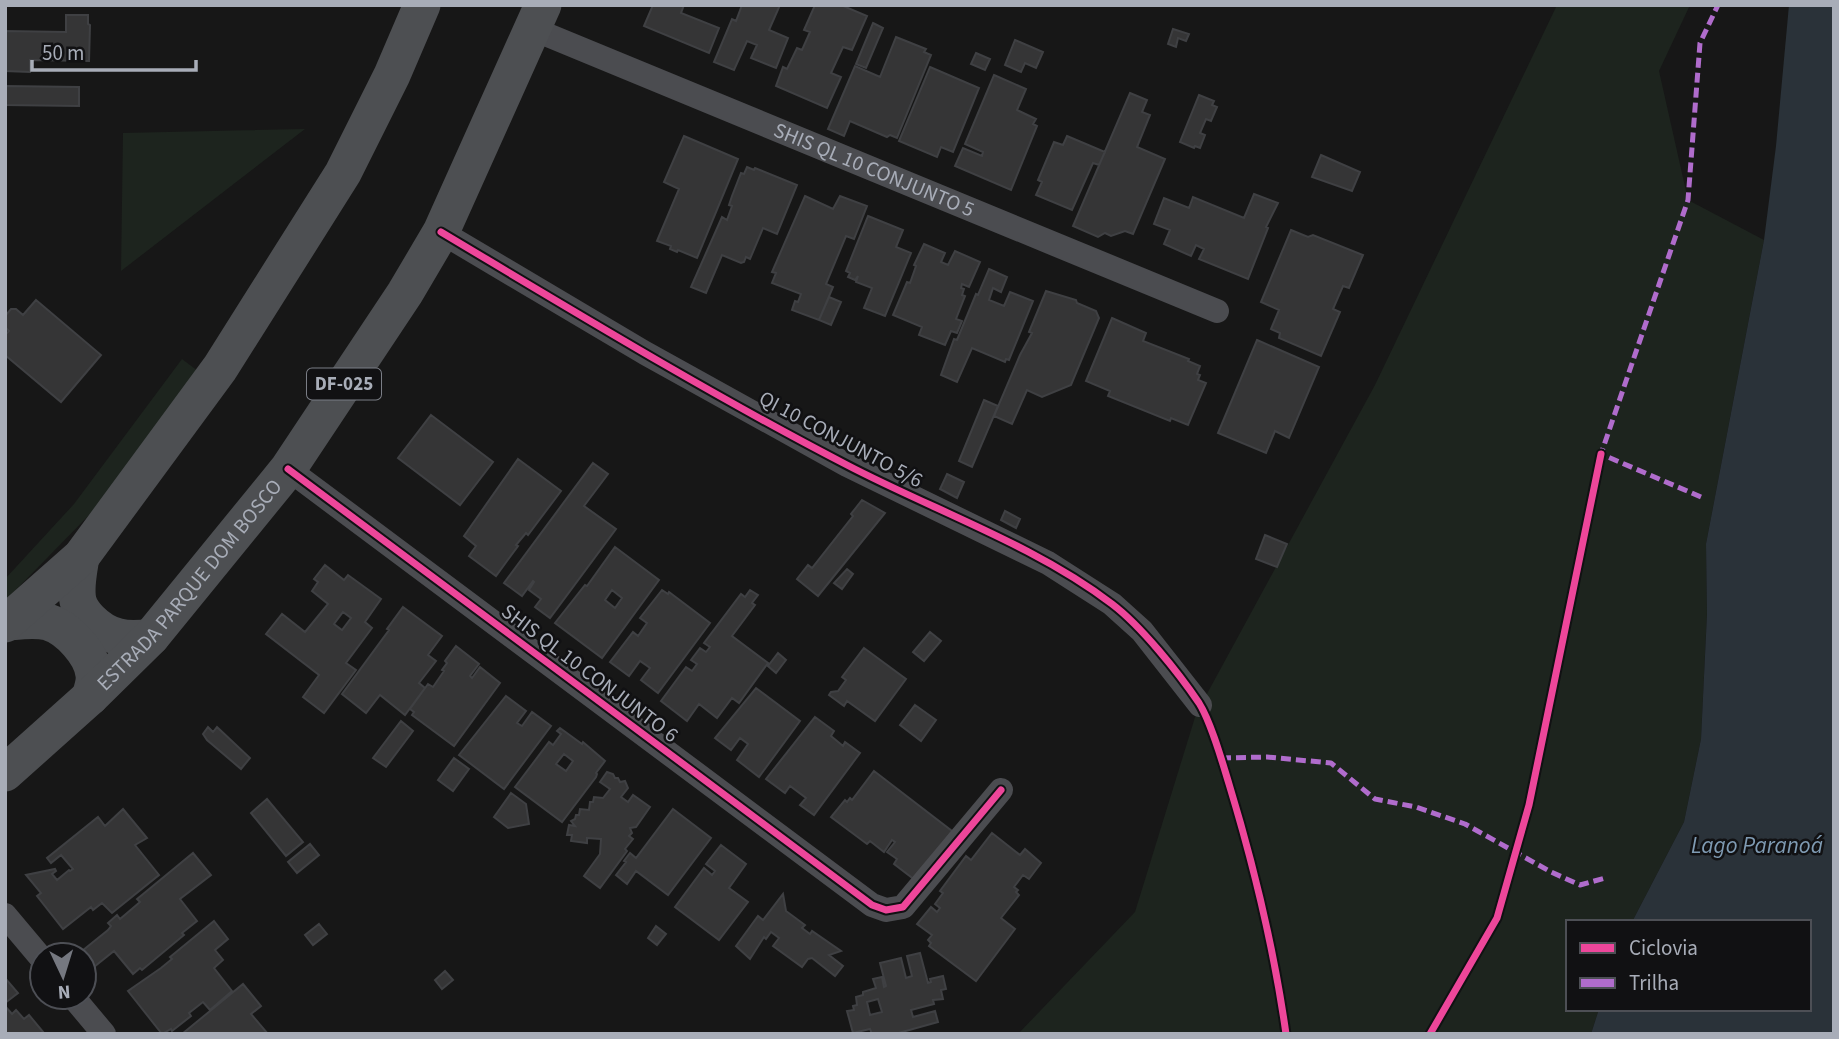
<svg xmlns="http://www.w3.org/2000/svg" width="1839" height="1039" font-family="'Source Sans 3',sans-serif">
<rect width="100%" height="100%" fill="#171717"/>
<path fill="#1d241e" d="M1557,5H1690L1659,71L1688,200L1764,240L1706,544L1707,613L1701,739L1684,822L1632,922H1568V1009H1599L1591,1034H1018L1135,912L1196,714L1375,385Z
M305,129L121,271L123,133Z
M182,359L202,374L93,511L5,601V579L74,504Z"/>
<path fill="#2a3239" d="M1789,5H1834V1034H1591L1599,1009H1809V922H1632L1684,822L1701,739L1707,614L1706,544L1764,240L1776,146Z"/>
<path fill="#353536" stroke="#3f4043" stroke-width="2" fill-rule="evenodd" d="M653,5H684L681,13L719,28L709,53L644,26Z
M742,5H780L769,30L788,38L776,68L751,58L757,45L747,41L734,70L714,62L732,19L736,21Z
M815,5H841L867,16L852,50L843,47L831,73L841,77L827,108L776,86L783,67L787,69L797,48L802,50L810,32L804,30Z
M66,15H88V24L90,25L89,61L30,60V72L5,71V31L66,32Z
M873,23L883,28L866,68L856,64Z
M1173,29L1189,34L1186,41L1178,38L1176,47L1168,44Z
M896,37L926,49L924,52L931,55L897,138L890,135L887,137L850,121L844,136L828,129L855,66L880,77Z
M1015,40L1043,52L1036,68L1025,63L1021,72L1005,65Z
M976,53L990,59L985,70L971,64Z
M930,67L979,88L953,152L941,147L937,157L899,141Z
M994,75L1026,89L1017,110L1036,119L1033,124L1037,126L1011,190L955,166L963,148L982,156L983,152L965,144Z
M5,86L79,87V106L5,105Z
M1130,93L1147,100L1142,112L1150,115L1137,147L1165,159L1133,234L1125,231L1111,236L1105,233L1098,237L1073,226Z
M1199,95L1214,101L1212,105L1217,107L1211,121L1206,119L1200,133L1205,135L1200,148L1195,146L1194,148L1180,142Z
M684,136L738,159L697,258L678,250L677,252L670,249L671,246L657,241L679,189L664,182Z
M1067,136L1105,152L1099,165L1093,163L1072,210L1036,195L1042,182L1038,180L1054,142L1063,145Z
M1321,155L1360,172L1352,191L1312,177Z
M747,167L754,170L755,168L797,185L777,234L763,228L750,259L746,257L744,262L741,263L722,255L706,293L691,287L722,217L727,220L732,206L729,205L732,196L741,173L744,174Z
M1254,194L1278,203L1266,227L1268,228L1248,279L1199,259L1204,249L1196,245L1191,256L1164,244L1170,230L1154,224L1164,198L1189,208L1193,197L1244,218Z
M805,196L833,209L840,196L867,206L854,239L846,236L826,284L833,287L819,320L792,310L795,301L798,302L801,294L772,283L776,273L772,272Z
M868,216L903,230L896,247L911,253L885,316L864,308L872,288L856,282L858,276L855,280L848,277L850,273L846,271Z
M1291,230L1308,237L1313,235L1363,255L1349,288L1343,286L1333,309L1340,312L1321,356L1279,338L1280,333L1271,329L1279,310L1261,302Z
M924,244L945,253L941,262L948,265L955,251L980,262L969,287L962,284L961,288L964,289L962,295L965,296L956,319L962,321L957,333L951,331L945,345L919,335L922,327L893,315L907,282L910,283L916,266L914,265Z
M989,269L1007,277L1001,292L993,288L989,300L1004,306L1010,292L1033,301L1009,360L1006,359L1005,362L972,348L957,382L941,375L954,339L957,340L976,294L978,295Z
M1046,291L1076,300L1077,303L1096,311L1099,318L1071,385L1042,397L1027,390L1012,424L994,416L1020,355L1032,333L1029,332Z
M829,297L841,302L831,325L819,320Z
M36,300L101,355L61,402L5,355V335L9,331L5,327V316L11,309H16L23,315Z
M1112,318L1146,333L1143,341L1189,359L1188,361L1200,366L1197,374L1200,375L1198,380L1206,383L1188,425L1171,418L1170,421L1108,396L1110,391L1086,381Z
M1257,340L1319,367L1289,438L1275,431L1266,453L1218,433Z
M984,400L998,406L972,467L959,461Z
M431,415L493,462L460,505L398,458Z
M518,459L561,491L528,535L526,533L516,545L518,546L496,576L469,556L476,546L464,536Z
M593,463L608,474L584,506L616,529L550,618L535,607L541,599L529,590L534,582L533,581L522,596L504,583Z
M947,474L964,482L957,498L940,489Z
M862,500L885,513L818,596L797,579L808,565L812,568L853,516L851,514Z
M1005,511L1020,519L1016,528L1001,520Z
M1265,535L1287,544L1277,567L1256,559Z
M615,547L659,580L602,658L555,623L585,585L587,586ZM612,590L622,598L615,608L605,600Z
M325,565L344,580L348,575L381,599L365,622L372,628L346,663L356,670L324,713L303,697L319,675L266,634L282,614L305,632L328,604L312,591L318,582L314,579ZM343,612L351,618L342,630L334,624Z
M847,569L853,574L842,589L834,583Z
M662,590L668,594L669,592L710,623L658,693L641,680L650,668L640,661L629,676L610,662L633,632L638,636L647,623L640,618Z
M750,590L758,595L752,603L755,605L732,636L768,663L739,703L732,698L717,718L699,704L687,721L661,701L686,667L692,671L697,664L691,660L700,648L706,652L710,647L704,643L741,594L745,597Z
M403,607L442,636L428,655L436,661L419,683L425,688L405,715L380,695L366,713L342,694L389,630L387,629Z
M930,632L941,641L924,661L913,652Z
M456,646L479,664L470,676L472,678L480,667L500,683L454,746L412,715L414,712L410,709L428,684L433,687L444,671L442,670L447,663L445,661Z
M864,648L906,679L875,721L847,701L844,706L829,695L831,692L838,691L846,680L842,677Z
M778,653L786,660L776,673L768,666Z
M756,688L800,721L759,777L737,760L748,744L740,738L731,750L715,738Z
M506,696L526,711L517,723L522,726L532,712L551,726L504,789L459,755Z
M915,705L936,720L921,741L900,725Z
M815,717L834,731L831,736L843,746L845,742L860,753L814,815L800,805L806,798L790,786L785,793L766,779Z
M401,721L413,731L386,767L373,758Z
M208,727L213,732L217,727L250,758L241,769L207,740L203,734Z
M560,728L582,744L583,742L605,761L596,773L597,774L596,777L562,822L515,787L549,742L553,745L561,734L557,731ZM564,754L573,761L566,771L556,764Z
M454,758L469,769L453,791L438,780Z
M874,771L952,831L915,880L894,864L897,859L887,852L895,842L892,840L884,852L870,841L867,844L831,817L845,800L847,802L850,798L852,800Z
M607,772L613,774L615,778H618L620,782L625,781L628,788L621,797L628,802L633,795L650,807L636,827L630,828L632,833L629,836L633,839L625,849L627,851L600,888L584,876L600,854L601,839L587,838V843L571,841L572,835H567L569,825L575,826L571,821L575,819L576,815H579L580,809L589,810L590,802H593L594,797L603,798L610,789L600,782Z
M511,793L526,804L529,824L508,828L494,817Z
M267,799L303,842L286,856L251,813Z
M123,809L147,838L135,845L159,875L112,913L102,903L93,910L91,907L63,929L37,896L41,893L26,875L55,869L56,871L52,874L57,880L69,870L70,871L73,869L61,855L51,863L47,858L98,817L105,826Z
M673,809L711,838L668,895L636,871L627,884L616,875L626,862L624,861L630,853L636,858Z
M992,833L1020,855L1025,849L1041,863L1029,879L1023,875L1014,887L1018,890L1016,892L1019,895L1001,918L1015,929L976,981L929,946L931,943L928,940L932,935L917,924L931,907L937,912L940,908L935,904L943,893L940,891L966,856L971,860Z
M310,844L319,855L297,873L288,862Z
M721,845L746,864L729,888L748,902L719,940L675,907L704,868L712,875L715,871L706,864Z
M193,853L211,875L180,899L197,921L182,933L184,935L142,970L140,968L133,974L114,951L84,975V955H77L108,930L111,926L108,923L117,915L120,919L140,902L137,899Z
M783,894L786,911L805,925L802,928L810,934L812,931L841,951L829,955L843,966L835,976L812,958L808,959L802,967L773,946L779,938L771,932L766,939L764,937L750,959L736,946L758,916L763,920Z
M214,921L228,939L215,950L223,960L214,968L232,991L210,1010L203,1002L189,1013L191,1016L172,1031L171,1029L162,1034L128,991L161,968L172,959L170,957Z
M319,924L327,934L313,945L305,935Z
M656,926L666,934L657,945L648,938Z
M920,953L928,983L931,982L930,979L943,976L946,989L941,990L943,999L933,1000L934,1004L911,1010L913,1017L935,1011L938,1022L895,1034H872L870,1029L853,1033L847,1011L854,1010L853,1006L857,1005L856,997L863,995V992L876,988L873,979L882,977L884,987L886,986L880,963L901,958L906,978L912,976L907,956ZM878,999L882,1012L870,1015L867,1002Z
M445,971L453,980L442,989L435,980Z
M5,978L18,993L5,1003Z
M243,984L261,1006L251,1014L268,1034H182Z
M5,1006L12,1014L16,1010L24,1019L29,1015L44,1033L5,1034Z"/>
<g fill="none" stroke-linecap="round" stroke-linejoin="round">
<g stroke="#4b4c50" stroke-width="24">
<path id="s1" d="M533,29L1217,311"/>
<path d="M441,232L645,353L847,465L1048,563L1112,604L1142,631L1200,705"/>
<path d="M288,469L872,905L886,910L903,907L1001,790"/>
<path d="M5,915L42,959"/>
<path d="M73,997L104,1034"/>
</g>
<g stroke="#4d4f52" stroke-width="37">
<path d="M81,557C79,570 75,587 78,601C80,608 85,615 90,620C108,638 126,641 151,637"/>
<path d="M8,622C21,621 35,619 48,622C68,628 92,654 94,675C95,682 92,690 90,697"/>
<path d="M5,624L81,557L220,368L343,173L392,75L422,5"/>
<path id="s2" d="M5,773L90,697L151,637L288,469L405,293L441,232L543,5"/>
</g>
<path stroke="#b06ccc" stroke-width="5" stroke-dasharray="10 5" stroke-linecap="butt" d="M1701,497L1601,454L1688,200L1700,43L1718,5
M1221,758L1267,757L1331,763L1375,799L1416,807L1465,824L1551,872L1580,885L1605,878"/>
<defs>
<path id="cycleway" d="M441,232C575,312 708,393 847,465C933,510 1035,545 1112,604C1141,626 1178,672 1199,703C1211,722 1222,761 1229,784C1254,866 1274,949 1286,1034
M288,469L872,905L886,910L903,907L1001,790
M1430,1034L1497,918L1529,805L1601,454"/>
</defs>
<use href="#cycleway" stroke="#111113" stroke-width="11"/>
<use href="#cycleway" stroke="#ed469a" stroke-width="7"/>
</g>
<g text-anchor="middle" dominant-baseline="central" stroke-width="5" stroke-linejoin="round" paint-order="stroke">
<rect fill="#111113" stroke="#7b7e86" stroke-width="2" x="307" y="368.5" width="74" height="31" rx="5"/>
<g font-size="19" font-weight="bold" fill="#a8adb8">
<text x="344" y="384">DF-025</text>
</g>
<g font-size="21" fill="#a8adb8" stroke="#111113">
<text stroke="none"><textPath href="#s1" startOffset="369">SHIS QL 10 CONJUNTO 5</textPath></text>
<text transform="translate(841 439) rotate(28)">QI 10 CONJUNTO 5/6</text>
<text stroke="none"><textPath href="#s2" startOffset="264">ESTRADA PARQUE DOM BOSCO</textPath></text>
<text transform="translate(590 673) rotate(37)">SHIS QL 10 CONJUNTO 6</text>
</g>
<g font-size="23" font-style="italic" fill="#7f9bb3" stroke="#111113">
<text x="1757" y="845">Lago Paranoá</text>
</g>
</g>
<rect width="1839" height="1039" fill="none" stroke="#a8adb8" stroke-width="14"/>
<rect x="1566" y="920" width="245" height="91" fill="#111113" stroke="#4d4f55" stroke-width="2"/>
<rect x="1580" y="943" width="35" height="10" fill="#ed469a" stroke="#4d4f55" stroke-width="2"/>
<text x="1629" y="955" font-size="21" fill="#a8adb8">Ciclovia</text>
<rect x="1580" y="978" width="35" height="10" fill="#b06ccc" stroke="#4d4f55" stroke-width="2"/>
<text x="1629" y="990" font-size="21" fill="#a8adb8">Trilha</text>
<g transform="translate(63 976) rotate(176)"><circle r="33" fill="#111113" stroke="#4d4f55" stroke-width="2"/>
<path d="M0-5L12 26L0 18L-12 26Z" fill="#757880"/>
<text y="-10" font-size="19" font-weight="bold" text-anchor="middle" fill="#a8adb8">N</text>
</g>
<path d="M32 60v10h164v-10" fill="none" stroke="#a8adb8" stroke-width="3.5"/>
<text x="42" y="60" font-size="21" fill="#a8adb8" stroke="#111113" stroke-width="5" paint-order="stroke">50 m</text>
</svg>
